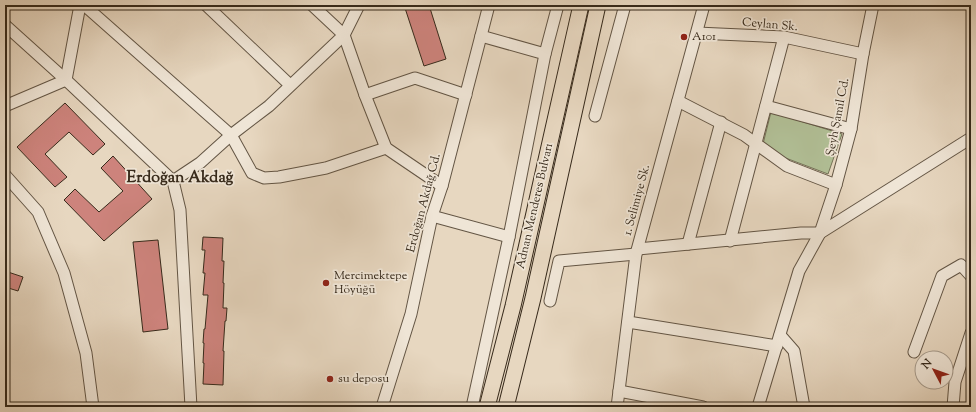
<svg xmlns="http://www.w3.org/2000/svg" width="976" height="412" viewBox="0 0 976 412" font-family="'Sorts Mill Goudy',serif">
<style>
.green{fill:#b1bf96;stroke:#747458}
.building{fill:#cd837c;stroke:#372a1b}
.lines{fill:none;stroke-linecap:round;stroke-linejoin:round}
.minor-casing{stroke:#635544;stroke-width:13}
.highway-casing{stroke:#372a1b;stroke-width:17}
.minor{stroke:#efe5d6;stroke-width:11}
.highway{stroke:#e7d7c0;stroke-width:15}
.poi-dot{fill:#8f2418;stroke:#efe5d6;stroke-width:1.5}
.labels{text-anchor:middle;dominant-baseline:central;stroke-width:3.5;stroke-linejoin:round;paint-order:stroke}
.street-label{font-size:12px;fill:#372a1b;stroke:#efe5d6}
.poi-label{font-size:12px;fill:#372a1b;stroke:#efe5d6;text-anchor:start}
.district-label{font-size:16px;font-weight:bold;fill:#372a1b;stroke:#efe5d6}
</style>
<rect width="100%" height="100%" fill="#e7d7c0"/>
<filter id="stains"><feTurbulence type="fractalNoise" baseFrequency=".005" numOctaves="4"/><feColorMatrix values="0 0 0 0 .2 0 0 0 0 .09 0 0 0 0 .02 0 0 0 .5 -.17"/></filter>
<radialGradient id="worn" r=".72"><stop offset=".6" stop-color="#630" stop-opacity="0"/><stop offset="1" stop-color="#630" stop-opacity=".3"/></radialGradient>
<!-- green -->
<path class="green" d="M771,112L842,134L828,174L783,157L763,144Z"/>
<!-- building -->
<g class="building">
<path d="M404,5H429L446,59L424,66Z"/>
<path d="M65,103L105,144L93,155L69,132L45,154L67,177L55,187L17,147Z"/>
<path d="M113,156L152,199L104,241L64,200L75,189L99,212L123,191L101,168Z"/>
<path d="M203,237L223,238L222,261H224L223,283H224L223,308H227L226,321H225L223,351H224L223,385L203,384L204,363H203L204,343H203L204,329H205L208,295H203L205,273H203L205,250H202Z"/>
<path d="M158,240L168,329L143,332L133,242Z"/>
<path d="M5,271L23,277L18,291L5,287Z"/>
</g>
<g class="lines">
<!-- minor casing -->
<g class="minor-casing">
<g id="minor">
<path d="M84,5L231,135L252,173L264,178L279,177L326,168L386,148"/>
<path d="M206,5L290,85"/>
<path d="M359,5L344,35L365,95L386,148L442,186"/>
<path d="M5,25L66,80L173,181L180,210L191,407"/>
<path d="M697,33L784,37L863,54"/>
<path d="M545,54L558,5"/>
<path d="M66,80L80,5"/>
<path d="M365,95L415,78L466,95"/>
<path d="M678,101L744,135L787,166L836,185"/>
<path d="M5,106L66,80"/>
<path d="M766,106L851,129"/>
<path d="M595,116L625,5"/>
<path d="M5,175L38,212L64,273L86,353L93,407"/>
<path d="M173,181L200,163L231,135L269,106L344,35L312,5"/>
<path d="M432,216L509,237"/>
<path d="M820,233L836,185L851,129L863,54L873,5"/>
<path d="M730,241L784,37"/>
<path d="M688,244L721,122"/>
<path d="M638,249L801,233H820"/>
<path d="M550,301L559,261L636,254"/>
<path d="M628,322L777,346"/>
<path d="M780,335L794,351L804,407"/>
<path d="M914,352L942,276L961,265L971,276"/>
<path d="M619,391L703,407"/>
<path d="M382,407L411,314L432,216L442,186L489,5"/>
<path d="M472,407L509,237L545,54L481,36"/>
<path d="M617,407L636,254L704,5"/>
<path d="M758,407L799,271L820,233L971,138"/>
<path d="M953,407L955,382L971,333"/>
</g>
</g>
<!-- highway casing -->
<g class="highway-casing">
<g id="highway">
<path d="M487,407L513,306L581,5"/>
<path d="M506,407L533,298L598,5"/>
</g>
</g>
<!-- minor -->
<use href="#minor" class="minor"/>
<!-- highway -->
<use href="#highway" class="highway"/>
</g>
<!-- markers -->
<g class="poi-dot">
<circle cx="684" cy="37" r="4"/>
<circle cx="326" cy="283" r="4"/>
<circle cx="330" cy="379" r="4"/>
</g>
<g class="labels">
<!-- street labels -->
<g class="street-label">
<text transform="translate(770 25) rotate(5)">Ceylan Sk.</text>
<text transform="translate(838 117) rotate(-79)">Şeyh Şamil Cd.</text>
<text transform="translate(637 200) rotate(-75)">1. Selimiye Sk.</text>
<text transform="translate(424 203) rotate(-75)">Erdoğan Akdağ Cd.</text>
<text transform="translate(535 206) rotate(-77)">Adnan Menderes Bulvarı</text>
</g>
<!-- poi labels -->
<g class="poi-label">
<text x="692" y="37">A101</text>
<text x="334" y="276">Mercimektepe<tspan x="334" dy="14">Höyüğü</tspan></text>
<text x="338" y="379">su deposu</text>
</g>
<!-- district labels -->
<g class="district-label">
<text x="180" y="178">Erdoğan Akdağ</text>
</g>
</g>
<!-- margin -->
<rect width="976" height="412" fill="none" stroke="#e7d7c0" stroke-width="20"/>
<rect x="6" y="6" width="964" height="400" fill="none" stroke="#372a1b" stroke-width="2"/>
<rect x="10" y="10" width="956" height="392" fill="none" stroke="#372a1b"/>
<!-- north arrow -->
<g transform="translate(934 370) rotate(311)"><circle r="19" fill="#efe5d6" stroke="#a59a8b"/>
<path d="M0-3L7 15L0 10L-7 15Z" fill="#8f2418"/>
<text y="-6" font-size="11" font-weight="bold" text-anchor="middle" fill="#372a1b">N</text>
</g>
<rect width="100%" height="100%" filter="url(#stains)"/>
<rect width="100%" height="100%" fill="url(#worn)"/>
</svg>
